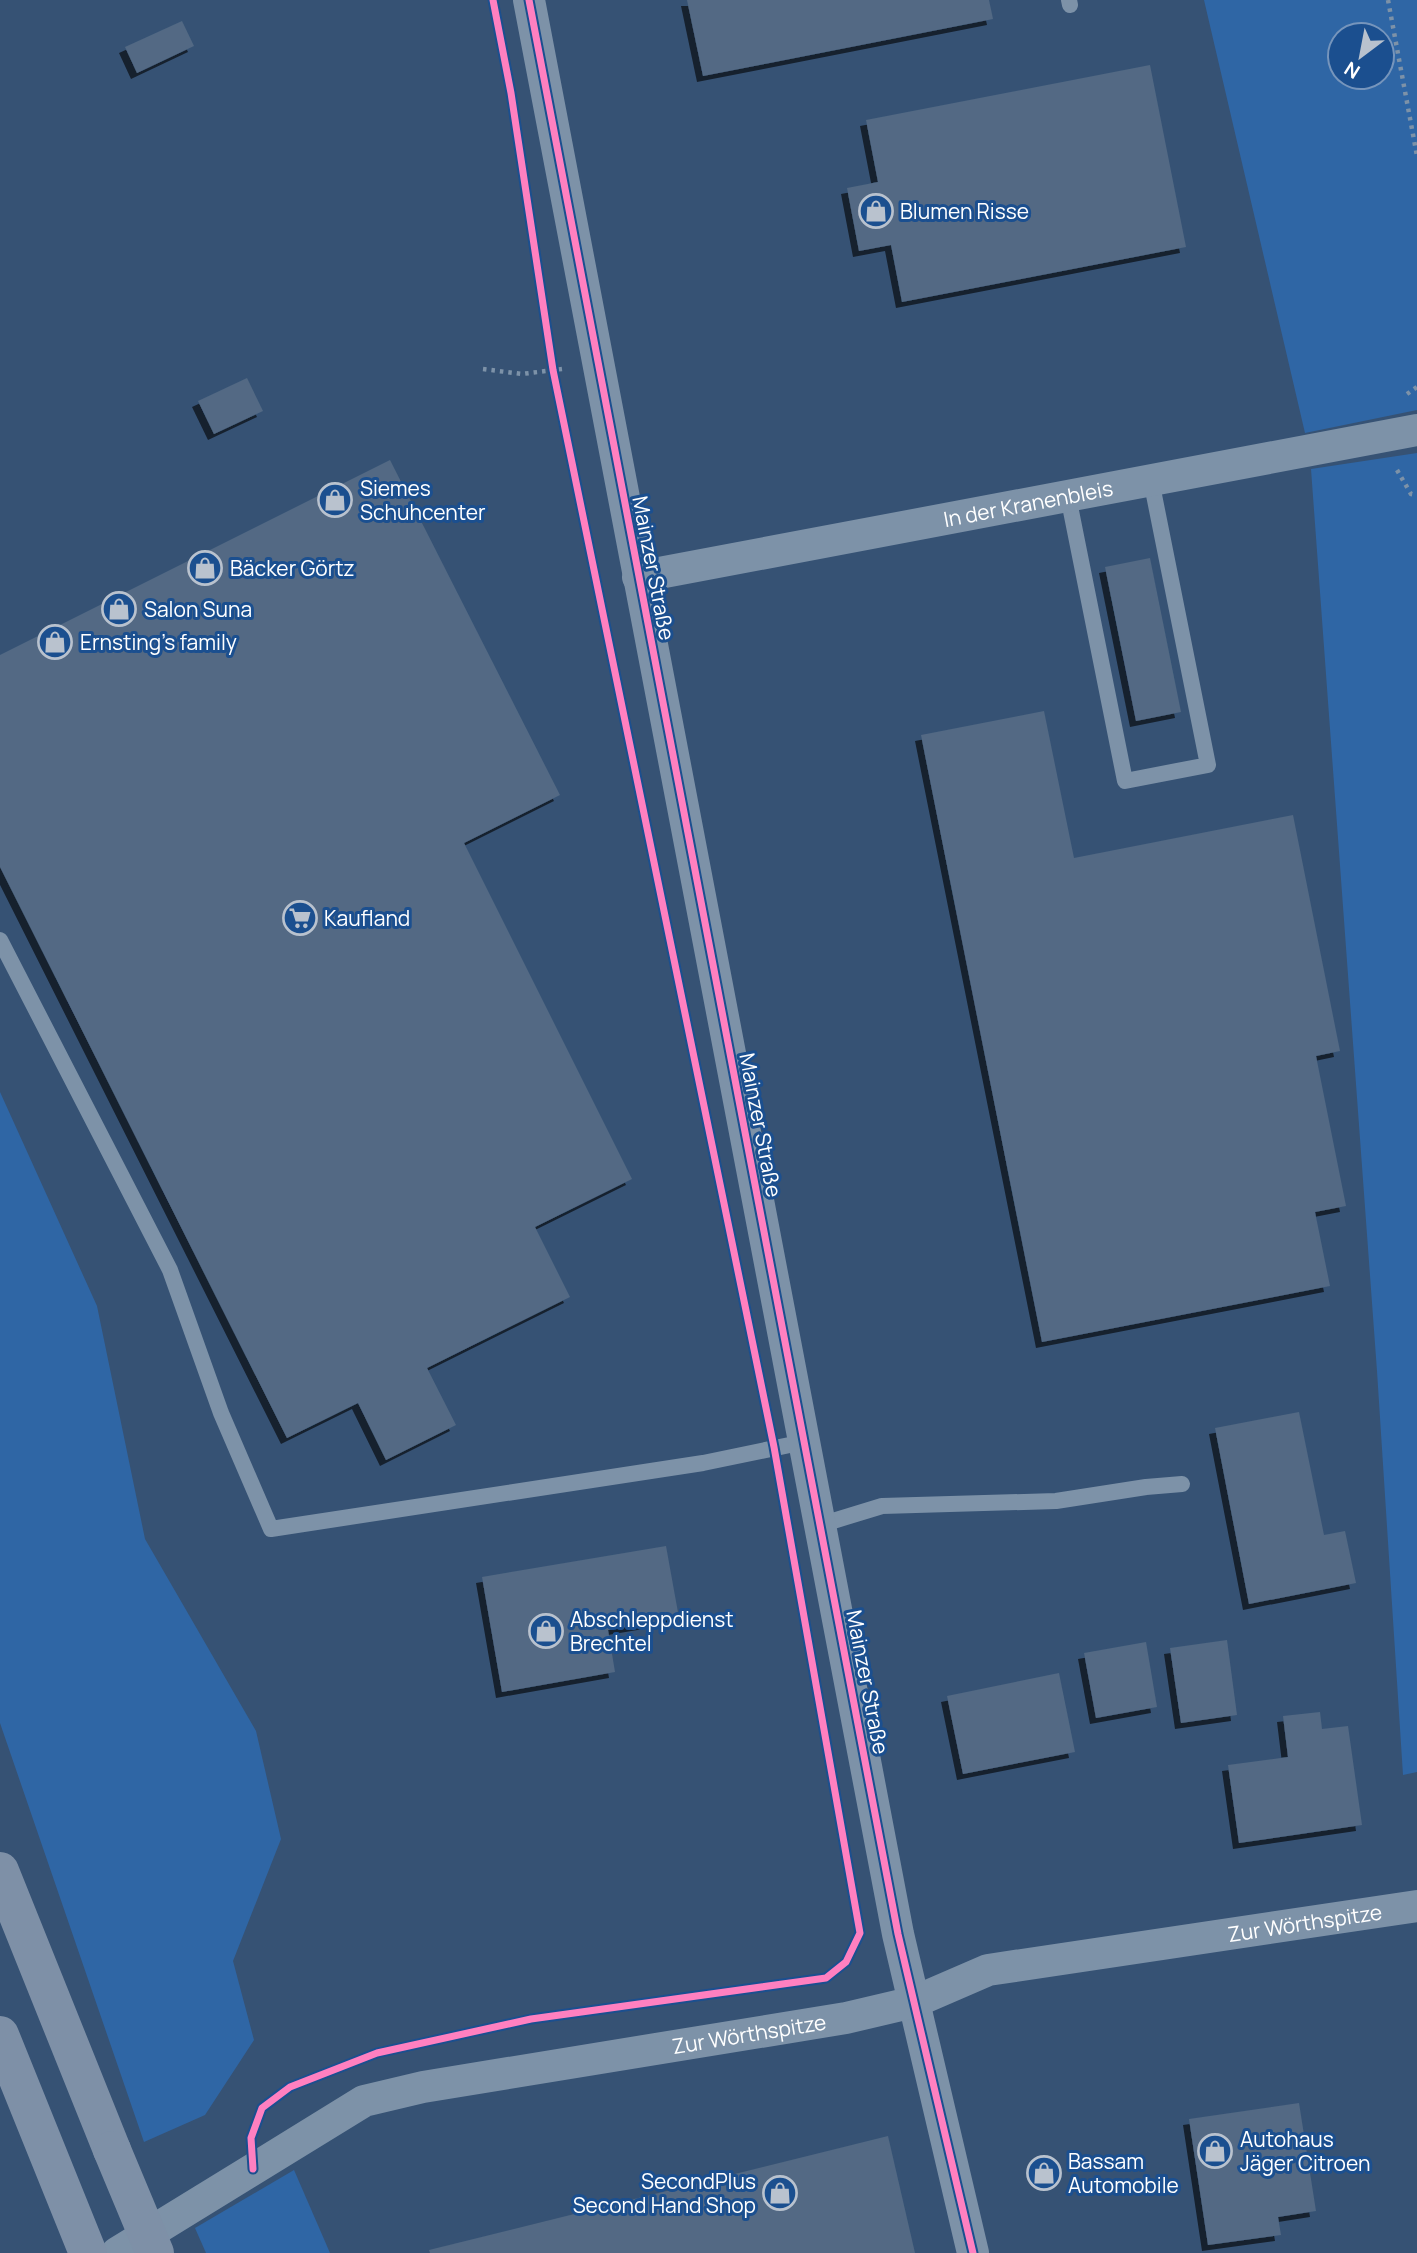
<svg xmlns="http://www.w3.org/2000/svg" width="1417" height="2253" viewBox="0 0 1417 2253" font-family="Manrope,sans-serif">
<style>
.green{fill:#2f66a5;fill-rule:evenodd}
.building{fill:#526984;filter:url(#shadow)}
.lines{fill:none;stroke-linecap:round;stroke-linejoin:round}
.path{stroke:#7d92a8;stroke-width:4.5;stroke-dasharray:3.5 5;stroke-linecap:butt}
.service{stroke:#7d92a8;stroke-width:16}
.minor{stroke:#7d92a8;stroke-width:32}
.trunk{stroke:#7e90a7;stroke-width:38}
.trunk-bridge{stroke:#7e90a7;stroke-width:38}
.cycleway-casing{stroke:#1b4f8f;stroke-width:11}
.cycleway{stroke:#ff80c0;stroke-width:7}
.labels{text-anchor:middle;dominant-baseline:central;stroke-width:6;stroke-linejoin:round;paint-order:stroke}
.poi-label{font-size:21px;fill:#fff;stroke:#1b4f8f;text-anchor:start}
.street-label{font-size:21px;fill:#fff;stroke:#1b4f8f}
</style>
<defs>
<filter id="shadow"><feDropShadow dx="-6" dy="6" stdDeviation="0" flood-color="#0009"/></filter>
</defs>
<rect width="100%" height="100%" fill="#365274"/>
<!-- green -->
<g class="green">
<path d="M1204,0H1417V410L1305,433ZM1340,35H1382V77H1340Z"/>
<path d="M1417,453V1772L1403,1775L1377,1371L1311,469Z"/>
<path d="M0,1092L97,1306L145,1539L256,1731L281,1839L233,1961L254,2040L205,2115L144,2142L0,1723Z"/>
<path d="M294,2170L330,2253H206L195,2228Z"/>
</g>
<!-- building -->
<g class="building">
<path d="M687,0H989L993,19L703,76Z"/>
<path d="M182,21L194,46L137,73L125,47Z"/>
<path d="M1150,65L1186,247L902,302L891,245L859,251L847,188L878,182L866,120Z"/>
<path d="M247,378L263,411L214,434L198,401Z"/>
<path d="M390,460L560,795L464,843L632,1179L535,1227L570,1297L427,1368L456,1425L386,1460L358,1403L287,1438L0,867V655Z"/>
<path d="M1150,558L1181,712L1136,721L1105,567Z"/>
<path d="M1044,711L1074,858L1293,815L1340,1051L1316,1056L1346,1206L1315,1212L1330,1286L1042,1342L921,735Z"/>
<path d="M1299,1412L1324,1535L1345,1531L1356,1583L1249,1604L1215,1428Z"/>
<path d="M666,1546L679,1618L608,1630L615,1672L502,1692L482,1577Z"/>
<path d="M1227,1640L1237,1715L1181,1723L1170,1648Z"/>
<path d="M1146,1642L1157,1707L1096,1718L1084,1653Z"/>
<path d="M1059,1673L1075,1752L963,1774L947,1696Z"/>
<path d="M1320,1712L1322,1729L1348,1726L1362,1825L1239,1843L1228,1765L1288,1757L1283,1716Z"/>
<path d="M1299,2103L1316,2211L1278,2217L1281,2235L1208,2245L1189,2119Z"/>
<path d="M888,2136L915,2253H430L429,2250Z"/>
</g>
<g class="lines">
<!-- path -->
<g class="path">
<path d="M1388,0L1417,156"/>
<path d="M483,369L522,374L562,369"/>
<path d="M1407,394L1417,387"/>
<path d="M1397,470L1411,494L1417,495"/>
</g>
<!-- service -->
<g class="service">
<path d="M1069,0L1070,5"/>
<path d="M1068,496L1125,781L1208,765L1151,480"/>
<path d="M0,940L170,1270L221,1413L271,1529L703,1463L804,1442"/>
<path d="M820,1525L882,1506L1056,1501L1146,1487L1182,1484"/>
</g>
<!-- minor -->
<g class="minor">
<path d="M529,0L898,1934L973,2253"/>
<path id="s1" d="M638,577L1417,430"/>
<path id="s2" d="M117,2253L364,2101L423,2087L846,2018L914,2002L988,1970L1417,1906"/>
</g>
<!-- trunk -->
<g class="trunk">
<path d="M0,1871L112,2150"/>
<path d="M0,2035L88,2253"/>
</g>
<!-- trunk-bridge -->
<path class="trunk-bridge" d="M112,2150L155,2253"/>
<!-- cycleway casing -->
<g class="cycleway-casing">
<g id="cycleway">
<path d="M529,0L898,1934L973,2253"/>
<path d="M253,2169L251,2138L262,2108L290,2087L377,2053L531,2019L826,1978L846,1962L860,1933L774,1447L553,370L511,93L493,0"/>
</g>
</g>
<!-- cycleway -->
<use href="#cycleway" class="cycleway"/>
</g>
<!-- icons -->
<defs>
<g id="shop-ring" transform="scale(1.75)"><circle r="9.5" fill="#1b4f8f" stroke="#b9c2ce" stroke-width="1.5"/><path d="M-5-2.5h2.3a2.7 3.5 0 0 1 5.4 0H5L5.5 6h-11ZM-1.5-2.5h3a1.5 2.3 0 0 0-3 0Z" fill="#b9c2ce"/></g>
<g id="supermarket-ring" transform="scale(1.75)"><circle r="9.5" fill="#1b4f8f" stroke="#b9c2ce" stroke-width="1.5"/><path d="M-6-5.5h2.5l.6 2H6L4.5 2H-2.5L-4.4-4H-6ZM-1.5 3.2a1.3 1.3 0 1 0 .1 0ZM3 3.2a1.3 1.3 0 1 0 .1 0Z" fill="#b9c2ce"/></g>
</defs>
<g fill-rule="evenodd">
<use href="#shop-ring" x="876" y="211"/>
<use href="#shop-ring" x="335" y="500"/>
<use href="#shop-ring" x="205" y="568"/>
<use href="#shop-ring" x="119" y="609"/>
<use href="#shop-ring" x="55" y="642"/>
<use href="#supermarket-ring" x="300" y="918"/>
<use href="#shop-ring" x="546" y="1631"/>
<use href="#shop-ring" x="1215" y="2151"/>
<use href="#shop-ring" x="1044" y="2173"/>
<use href="#shop-ring" x="780" y="2193"/>
</g>
<g class="labels">
<!-- poi labels -->
<g class="poi-label">
<text x="900" y="211">Blumen Risse</text>
<text x="360" y="488">Siemes<tspan x="360" dy="24">Schuhcenter</tspan></text>
<text x="230" y="568">Bäcker Görtz</text>
<text x="144" y="609">Salon Suna</text>
<text x="80" y="642">Ernsting's family</text>
<text x="324" y="918">Kaufland</text>
<text x="570" y="1619">Abschleppdienst<tspan x="570" dy="24">Brechtel</tspan></text>
<text x="1240" y="2139">Autohaus<tspan x="1240" dy="24">Jäger Citroen</tspan></text>
<text x="1068" y="2161">Bassam<tspan x="1068" dy="24">Automobile</tspan></text>
<text x="756" y="2181" text-anchor="end">SecondPlus<tspan x="756" dy="24">Second Hand Shop</tspan></text>
</g>
<!-- street labels -->
<g class="street-label">
<text stroke="none"><textPath href="#s1" startOffset="397">In der Kranenbleis</textPath></text>
<text transform="translate(654 568) rotate(79)">Mainzer Straße</text>
<text transform="translate(761 1125) rotate(79)">Mainzer Straße</text>
<text transform="translate(868 1682) rotate(79)">Mainzer Straße</text>
<text stroke="none"><textPath href="#s2" startOffset="1250">Zur Wörthspitze</textPath></text>
<text stroke="none"><textPath href="#s2" startOffset="681">Zur Wörthspitze</textPath></text>
</g>
</g>
<!-- north arrow -->
<g transform="translate(1361 56) rotate(212)"><circle r="33" fill="#1b4f8f" stroke="#7695bc" stroke-width="2"/>
<path d="M0-5L12 26L0 18L-12 26Z" fill="#b9c2ce"/>
<text y="-10" font-size="19" font-weight="bold" text-anchor="middle" fill="#ffffff">N</text>
</g>
</svg>
